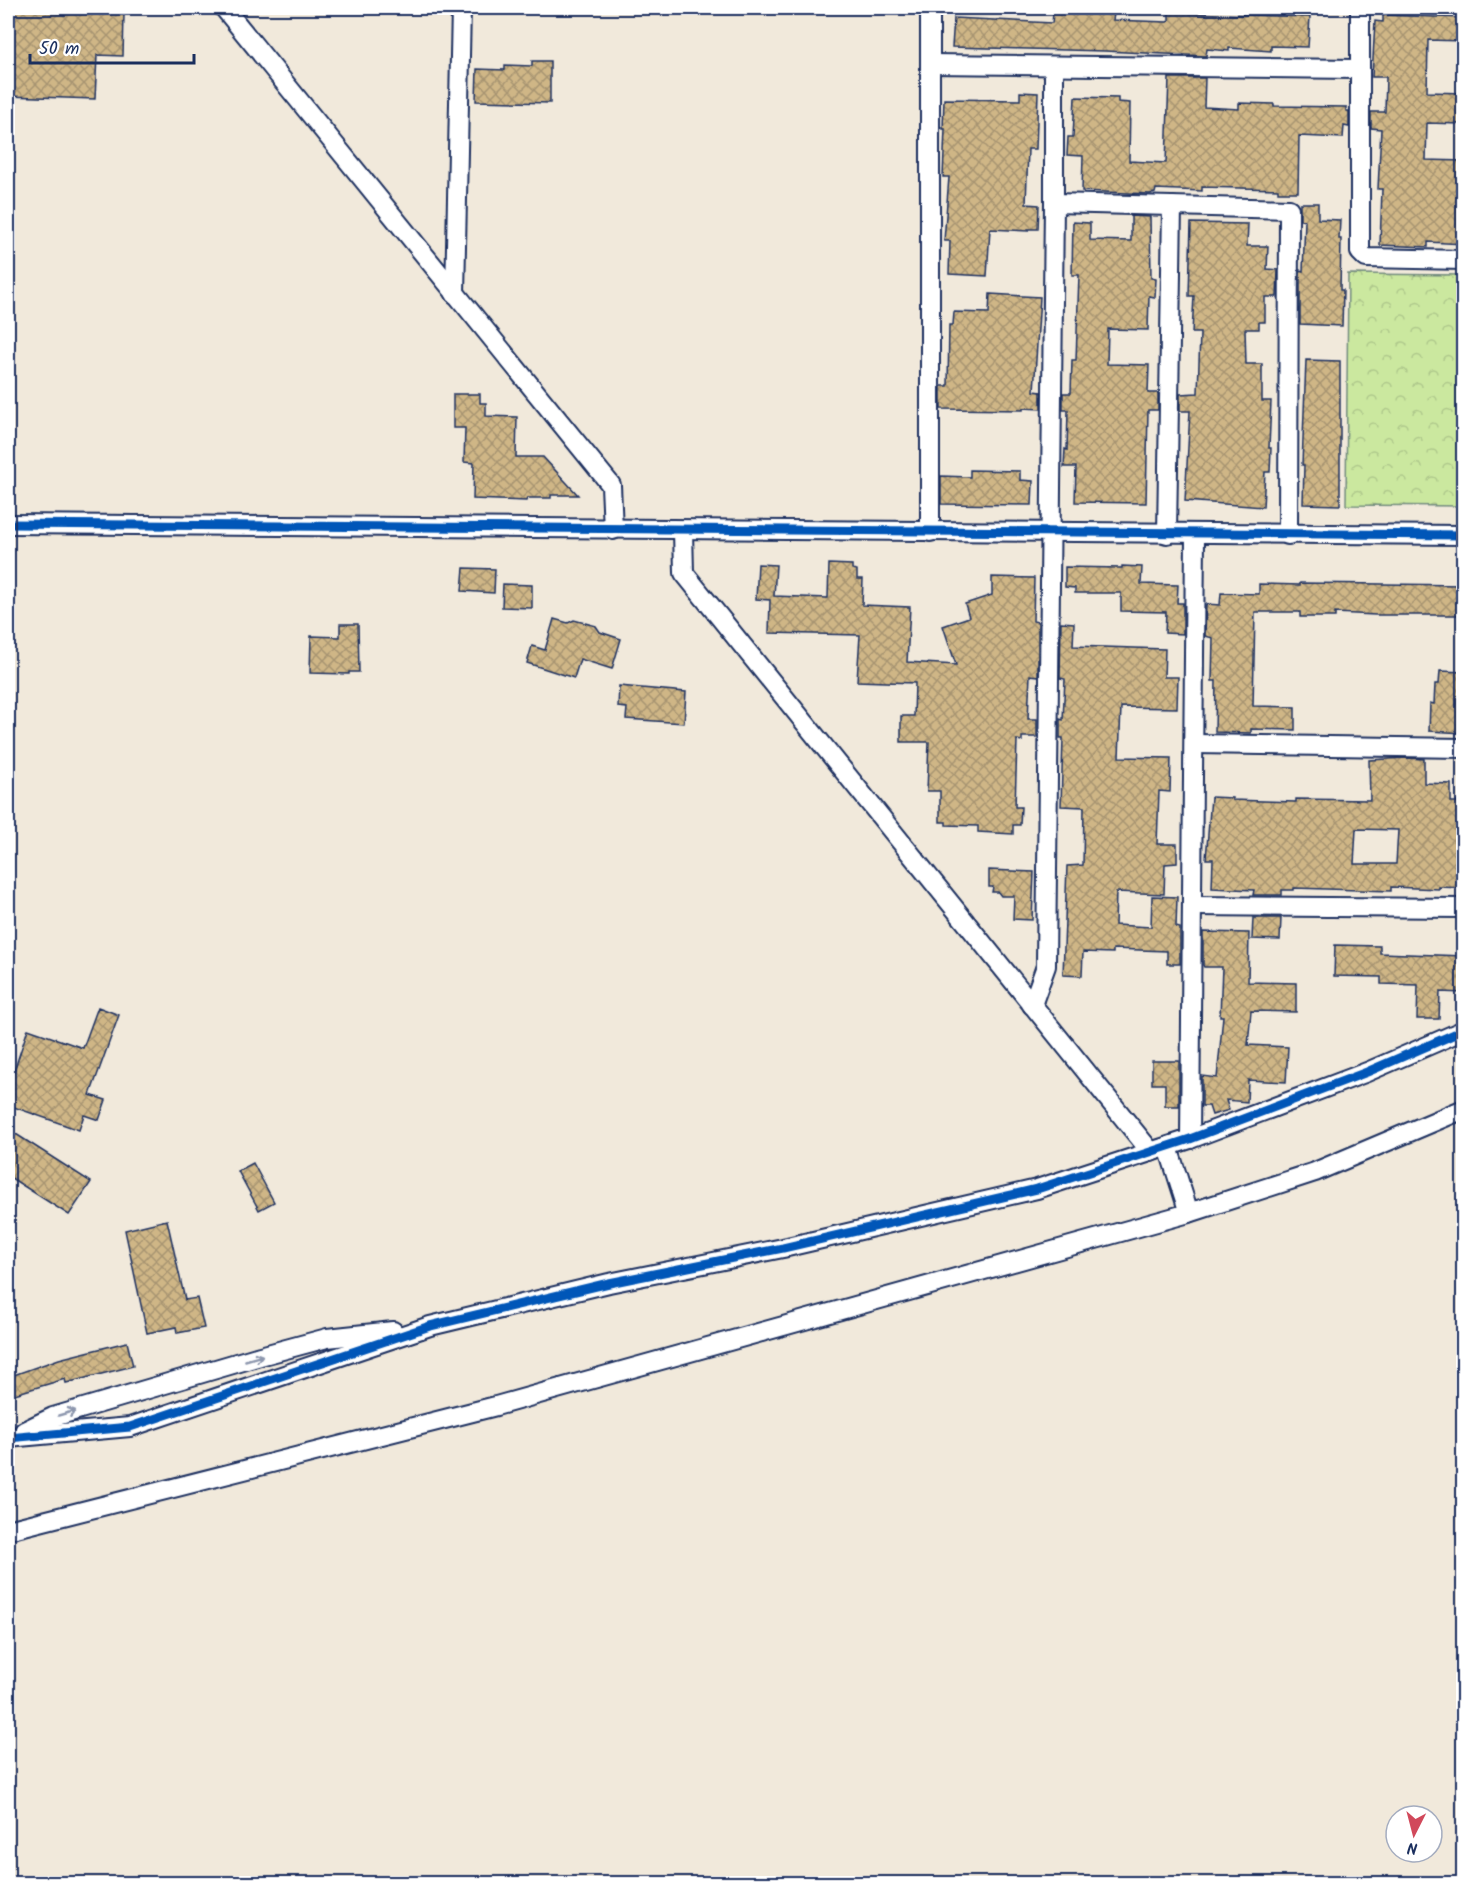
<svg xmlns="http://www.w3.org/2000/svg" width="1471" height="1891" viewBox="0 0 1471 1891" font-family="Kalam,sans-serif">
<style>
.park{fill:url(#park-crowns);stroke:#738c7e;stroke-width:1.5}
.building{fill:url(#building-cross-hatch);stroke:#1b2f5e;stroke-width:1.5;fill-rule:evenodd}
.lines{fill:none;stroke-linecap:round;stroke-linejoin:round}
.minor-casing{stroke:#1b2f5e;stroke-width:22}
.minor{stroke:#fff;stroke-width:18}
.cycleway-casing{stroke:#fff;stroke-width:13}
.cycleway{stroke:#0057b8;stroke-width:9}
.oneway{stroke:#8d97ae}
</style>
<defs>
<pattern id="park-crowns" width="20" height="18" patternUnits="userSpaceOnUse" patternTransform="scale(1.5)"><rect width="20" height="18" fill="#cbe89f"/><path d="M2 6a3 3 0 1 1 6 0M12 15a3 3 0 1 1 6 0" fill="none" stroke="#aec78b"/></pattern>
<pattern id="building-cross-hatch" width="8" height="8" patternUnits="userSpaceOnUse" patternTransform="scale(1.5)"><rect width="8" height="8" fill="#cfb686"/><path d="M0 0l8 8M0 8l8-8" fill="none" stroke="#a79471"/></pattern>
</defs>
<rect width="100%" height="100%" fill="#f1e9db"/>
<filter id="ink" filterUnits="userSpaceOnUse"><feTurbulence type="fractalNoise" baseFrequency=".0167" numOctaves="2"/><feDisplacementMap in="SourceGraphic" scale="12" xChannelSelector="R" yChannelSelector="G"/><feConvolveMatrix kernelMatrix="1 2 1 2 8 2 1 2 1" color-interpolation-filters="sRGB"/></filter>
<g filter="url(#ink)">
<!-- park -->
<path class="park" d="M1348,274L1463,275V506L1346,505Z"/>
<!-- building -->
<g class="building">
<path d="M50,8H63L66,12L124,14L123,56L97,55L95,99L8,96V10L46,11Z"/>
<path d="M1169,8H1190V13L1310,17L1308,47L1271,46V51L1229,48V51L1207,49L1206,56L1105,51L952,47L954,18L1052,23L1053,14H1114L1113,20L1167,22L1169,21Z"/>
<path d="M1383,15L1464,18V41L1428,40L1427,92L1464,93V121H1461V124L1427,123L1426,160L1464,161V244L1428,242V247L1380,245L1382,189H1378L1381,129L1371,128V112H1385L1386,77H1372L1375,21L1383,22Z"/>
<path d="M532,61H550V103L476,101L477,69L505,70V65L532,66Z"/>
<path d="M1169,78H1205L1204,107L1239,109V103L1274,104V106L1346,107V111H1349V127L1344,126L1343,138L1299,136L1298,192H1278V189L1202,187V191L1156,189L1155,193L1150,194L1082,191L1083,156L1067,155L1068,137H1073L1075,97L1118,98V102L1130,103L1129,161L1166,163Z"/>
<path d="M1020,92L1038,93L1036,149H1028L1026,204L1039,205L1038,229H1028V231L990,229L987,276L949,274L950,241H944L949,177H943L945,129H943L944,99L1020,100Z"/>
<path d="M1300,203H1318V219L1340,220L1339,239H1341L1340,290H1343L1342,326L1300,324V270L1303,271L1305,221L1300,220Z"/>
<path d="M1131,216L1150,217L1151,278L1156,279L1155,297L1149,296L1148,330L1108,329L1107,364L1149,365L1148,393H1158V410H1148L1146,503L1075,502L1076,467H1064L1065,449L1067,450L1068,410H1063V393H1071L1072,360H1076L1079,275H1072L1073,222L1090,223V240L1131,241Z"/>
<path d="M1191,223L1248,224L1247,246H1268L1267,269L1278,270L1277,297H1265V322H1259V329H1245L1246,364H1262V401H1271L1269,448H1271L1270,472H1265L1263,507L1185,501L1190,411H1180V394L1198,393L1200,333H1192L1194,296H1189Z"/>
<path d="M990,294L1040,297L1034,391L1041,392V409L1023,408V410L941,409V386H948L949,325H953L954,312L989,313Z"/>
<path d="M1306,360L1340,361V505L1303,504L1304,465H1302Z"/>
<path d="M453,394H480V403H486V416L517,417L516,457H543L578,495H551V498H527L526,501L473,499L474,463L464,462L465,428H453Z"/>
<path d="M970,470L1020,471V480L1033,481L1032,505L941,504V476L970,477Z"/>
<path d="M758,564L776,565L774,596L828,598L829,564L852,565V569L857,570V579H863L862,605L910,607L907,662L956,665L943,626L969,617L965,604L992,595V577L1034,578L1033,621L1038,622V676L1030,675L1028,719H1037V737H1022V741L1017,740L1015,807H1021L1020,825H1013V834L978,832V826L946,825V822H940V791H927L929,742H901V716H914L915,683L857,681L860,635L769,633L770,600L756,599Z"/>
<path d="M1122,566L1142,567L1141,584L1178,585L1177,603H1183V634L1165,633L1166,612L1121,611V593H1075V588L1065,587V567L1122,568Z"/>
<path d="M464,568L495,569L494,593L462,591Z"/>
<path d="M1300,583L1464,585V615H1376L1335,613V617H1300V612H1255L1253,706L1295,707V730L1251,729V733L1215,732L1216,681H1212L1213,638L1205,636L1206,604L1220,605L1221,593L1259,594V584L1300,585Z"/>
<path d="M503,584L532,585V608L502,607Z"/>
<path d="M554,619L568,623L574,620L596,626L600,632L621,639L612,669L580,659L574,678L527,663L532,646L545,650Z"/>
<path d="M1061,622L1074,623L1073,646L1165,649L1164,677H1178L1177,708L1121,707L1119,757L1171,758L1170,792L1159,791L1157,844H1177V863L1165,864L1164,894L1116,892L1115,925L1151,927L1152,896L1177,897L1176,927L1180,928V964H1167V951L1113,949V953L1083,952L1082,976L1063,975L1067,866L1083,865L1084,807L1061,806L1063,738H1060V719L1063,720L1065,679L1060,678Z"/>
<path d="M340,624H358L359,672H349V674L310,673L311,636L340,637Z"/>
<path d="M1440,671L1464,672V733L1429,731L1430,703L1434,704L1435,684H1439Z"/>
<path d="M619,686L686,692L684,723L626,719L627,708L618,707Z"/>
<path d="M1406,758L1424,759V783L1451,784V802H1464V888L1439,887V889L1391,887V891L1294,888V890H1282V895H1253L1254,890L1212,888L1213,859H1206L1211,797L1232,798V800L1296,802V799L1370,800L1369,760ZM1356,829L1398,830L1396,864H1354Z"/>
<path d="M989,870L1034,872L1032,920L1013,919L1014,896H1001L998,892H992L993,887H989Z"/>
<path d="M1253,918H1281L1280,940L1252,939Z"/>
<path d="M1203,932L1249,933L1248,982L1296,983V1012L1251,1011L1248,1045L1288,1047L1286,1082L1248,1080L1247,1102L1226,1100L1229,1110L1212,1115L1209,1106H1202V1076L1217,1078L1223,1016H1220L1222,967H1204L1203,965Z"/>
<path d="M1335,945L1380,946V953L1464,956V993L1440,992L1439,1019H1417L1418,985L1381,984V977L1334,976Z"/>
<path d="M98,1007L119,1015L90,1095L106,1100L99,1120L84,1115L79,1130L8,1105V1075L12,1077L28,1029L83,1048Z"/>
<path d="M1152,1061H1179V1106H1165V1084H1152Z"/>
<path d="M8,1129L91,1182L69,1215L8,1176Z"/>
<path d="M253,1163L274,1202L259,1210L238,1171Z"/>
<path d="M167,1220L185,1300L197,1298L204,1328L177,1333L176,1327L147,1333L125,1230Z"/>
<path d="M127,1342L133,1366L66,1383L65,1379L8,1396V1377L59,1359Z"/>
</g>
<g class="lines">
<!-- minor casing -->
<g class="minor-casing">
<g id="minor">
<path d="M224,8L611,485L613,530"/>
<path d="M930,8V532"/>
<path d="M1360,8V252L1366,258L1464,260"/>
<path d="M930,64L1359,69"/>
<path d="M1054,203L1289,209L1288,535"/>
<path d="M455,294L461,8"/>
<path d="M8,524L1464,535"/>
<path d="M683,530L684,573L1151,1152"/>
<path d="M1167,534L1172,206"/>
<path d="M1194,744L1464,748"/>
<path d="M1193,906L1464,908"/>
<path d="M1032,1005L1046,966L1054,203V66"/>
<path d="M1190,1139L1195,535"/>
<path d="M1168,1147L1189,1213"/>
<path d="M24,1431L53,1417L260,1356L327,1338L393,1331"/>
<path d="M8,1438L130,1427L430,1326L609,1283L783,1248L1037,1189L1190,1139L1367,1072L1464,1030"/>
<path d="M8,1530L496,1406L1189,1213L1315,1172L1464,1109"/>
</g>
</g>
<!-- minor -->
<use href="#minor" class="minor"/>
<!-- cycleway casing -->
<g class="cycleway-casing">
<g id="cycleway">
<path d="M8,524L1464,535"/>
<path d="M8,1438L130,1427L430,1326L609,1283L783,1248L1037,1189L1190,1139L1367,1072L1464,1030"/>
</g>
</g>
<!-- cycleway -->
<use href="#cycleway" class="cycleway"/>
</g>
<!-- one-way arrows -->
<defs><path id="oneway-shaft" d="M-6 0H5M1.5-3L5.5 0L1.5 3" fill="none" stroke-width="1.6" stroke-linecap="round" stroke-linejoin="round" transform="scale(1.5)"/></defs>
<g class="oneway">
<use href="#oneway-shaft" transform="translate(254 1358) rotate(-16)"/>
<use href="#oneway-shaft" transform="translate(67 1413) rotate(-16)"/>
</g>
</g>
<!-- margin -->
<rect width="1471" height="1891" fill="none" stroke="#fff" stroke-width="30"/>
<rect x="15" y="15" width="1441" height="1861" fill="none" stroke="#1b2f5e" stroke-width="2" filter="url(#ink)"/>
<!-- north arrow -->
<g transform="translate(1414 1834) rotate(186)"><circle r="28" fill="#ffffff" stroke="#a4acbf" stroke-width="1.5"/>
<path d="M0-4.5L10 22L0 15L-10 22Z" fill="#d1495b"/>
<text y="-9" font-size="16" font-weight="bold" text-anchor="middle" fill="#1b2f5e">N</text>
</g>
<!-- scale -->
<path d="M30 54v9h164v-9" fill="none" stroke="#1b2f5e" stroke-width="3"/>
<text x="39" y="54" font-size="18" fill="#1b2f5e" stroke="#ffffff" stroke-width="4.5" paint-order="stroke">50 m</text>
</svg>
